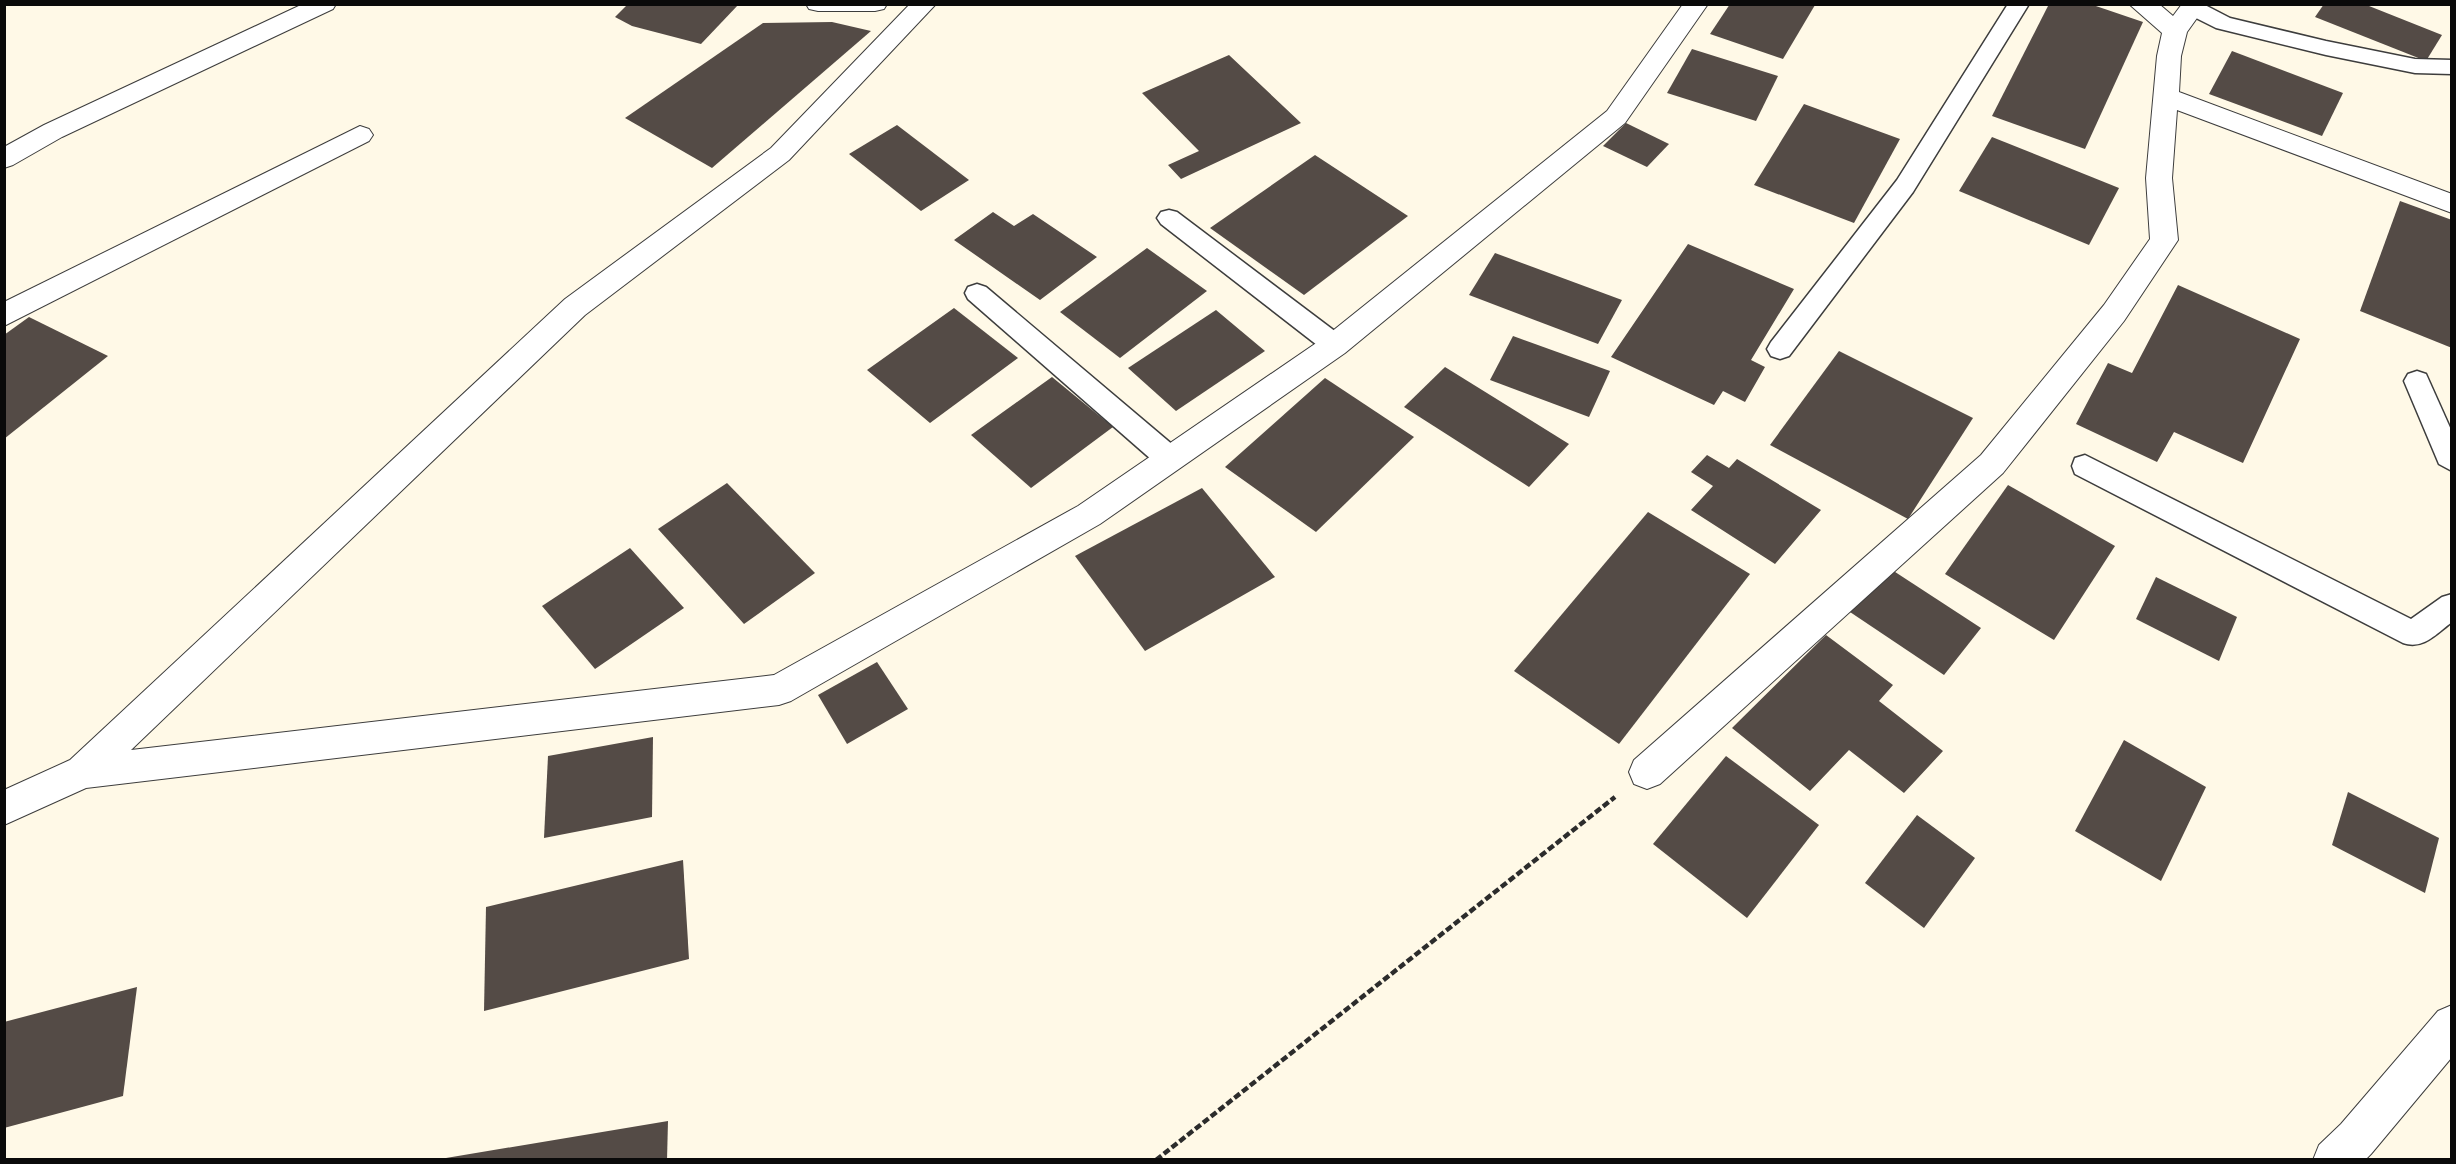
<svg xmlns="http://www.w3.org/2000/svg" width="2456" height="1164" viewBox="0 0 2456 1164" font-family="Bitter,serif">
<style>
.building{fill:#544b46}
.lines{fill:none;stroke-linecap:round;stroke-linejoin:round}
.service-casing{stroke:#3d3d3d;stroke-width:3}
.minor-casing{stroke:#3d3d3d;stroke-width:2}
.path{stroke:#2c2c2c;stroke-width:4.5;stroke-dasharray:7 3;stroke-linecap:butt}
.service{fill:#fff;fill-rule:evenodd}
.minor{fill:#fff;fill-rule:evenodd}
</style>
<rect width="100%" height="100%" fill="#fff9e7"/>
<!-- building -->
<g class="building">
<path d="M628,4H739L701,44L632,26L615,17Z"/>
<path d="M1730,4H1812L1815,5L1783,59L1710,34Z"/>
<path d="M2049,4H2090L2143,22L2085,149L1992,116Z"/>
<path d="M2324,4H2364L2442,35L2426,61L2315,17Z"/>
<path d="M832,22L871,31L712,168L625,118L763,23Z"/>
<path d="M1692,49L1778,76L1756,121L1667,93Z"/>
<path d="M2232,51L2343,93L2322,136L2209,94Z"/>
<path d="M1229,55L1301,123L1181,179L1168,165L1199,151L1142,93Z"/>
<path d="M1804,104L1900,139L1854,223L1754,185Z"/>
<path d="M1626,123L1669,144L1647,167L1603,146Z"/>
<path d="M897,125L969,180L921,211L849,154Z"/>
<path d="M1992,137L2119,188L2089,245L1959,191Z"/>
<path d="M1315,155L1408,216L1304,295L1210,228Z"/>
<path d="M2400,201L2452,220V348L2360,311Z"/>
<path d="M993,212L1014,226L1033,214L1097,257L1040,300L954,240Z"/>
<path d="M1688,244L1794,289L1751,360L1765,367L1745,402L1723,391L1714,405L1611,357Z"/>
<path d="M1147,248L1207,291L1120,358L1060,312Z"/>
<path d="M1495,253L1622,300L1598,344L1469,295Z"/>
<path d="M2178,285L2300,339L2243,463L2174,432L2157,462L2076,424L2108,363L2132,373Z"/>
<path d="M954,308L1018,358L930,423L867,370Z"/>
<path d="M1216,310L1265,351L1176,411L1128,368Z"/>
<path d="M29,317L108,356L4,439V335Z"/>
<path d="M1513,336L1610,371L1589,417L1490,380Z"/>
<path d="M1839,351L1973,418L1908,519L1770,445Z"/>
<path d="M1445,367L1569,444L1529,487L1404,407Z"/>
<path d="M1052,377L1113,427L1031,488L971,435Z"/>
<path d="M1325,378L1414,437L1316,532L1225,467Z"/>
<path d="M1707,455L1729,468L1737,459L1821,510L1775,564L1691,510L1713,486L1691,472Z"/>
<path d="M727,483L815,573L744,624L658,529Z"/>
<path d="M2008,485L2115,546L2054,640L1945,574Z"/>
<path d="M1202,488L1275,577L1145,651L1075,556Z"/>
<path d="M1648,512L1750,574L1619,744L1514,671Z"/>
<path d="M630,548L684,608L595,669L542,606Z"/>
<path d="M1889,568L1981,628L1944,675L1850,612Z"/>
<path d="M2156,577L2237,617L2219,661L2136,619Z"/>
<path d="M1826,635L1893,685L1879,701L1943,751L1904,793L1849,750L1810,791L1732,728Z"/>
<path d="M877,662L908,709L847,744L818,695Z"/>
<path d="M653,737L652,817L544,838L548,756Z"/>
<path d="M2124,740L2206,787L2161,881L2075,831Z"/>
<path d="M1726,756L1819,825L1747,918L1653,844Z"/>
<path d="M2348,792L2439,838L2425,893L2332,845Z"/>
<path d="M1917,815L1975,858L1924,928L1865,883Z"/>
<path d="M683,860L689,959L484,1011L486,907Z"/>
<path d="M137,987L123,1096L4,1128V1022Z"/>
<path d="M668,1121L667,1160H446V1158Z"/>
</g>
<g class="lines">
<!-- service casing -->
<g class="service-casing">
<g id="service">
<path d="M2008,4H2029L1913,192L1789,356L1780,359L1771,356L1767,349L1771,342L1897,180Z"/>
<path d="M2185,4H2203L2230,18L2326,41L2415,59L2452,60V74L2415,73L2326,55L2216,28L2186,13L2183,8Z"/>
<path d="M1169,210L1177,212L1344,338L1348,345L1344,352L1335,355L1326,352L1161,224L1157,218L1161,212Z"/>
<path d="M977,284L986,287L1180,451L1183,459L1180,467L1170,470L1160,467L968,299L965,293L968,287Z"/>
<path d="M2417,371L2426,374L2452,432V471L2439,464L2404,381L2408,374Z"/>
<path d="M2085,455L2411,619L2442,597L2452,594V622C2436,634 2423,650 2403,643L2075,474L2072,466L2075,458Z"/>
</g>
</g>
<!-- minor casing -->
<g class="minor-casing">
<g id="minor">
<path d="M303,4H336L333,9L62,137L13,165L4,168V147L44,125Z"/>
<path d="M806,4H887L884,9L875,11H818L809,9Z"/>
<path d="M910,4H936L789,160L585,315L131,750L774,675L1078,506L1325,337L1607,111L1683,4H1708L1625,123L1345,353L1100,524L791,701L779,705L86,788L4,825V790L70,760L565,299L771,148Z"/>
<path d="M2129,4H2159L2173,16L2182,4H2207L2187,32L2181,56L2179,92L2452,194V213L2177,110L2172,178L2178,240L2124,321L2003,473L1660,784L1647,789L1634,784L1629,772L1634,760L1981,455L2104,305L2150,239L2146,178L2157,56L2162,33Z"/>
<path d="M360,126L369,129L373,135L369,141L4,326V302Z"/>
<path d="M2452,1005V1057L2371,1154L2365,1160H2313L2319,1145L2341,1124L2438,1011Z"/>
</g>
</g>
<!-- path -->
<path class="path" d="M1156,1160L1615,797"/>
<!-- service -->
<use href="#service" class="service"/>
<!-- minor -->
<use href="#minor" class="minor"/>
</g>
<!-- border -->
<rect width="2456" height="1164" fill="none" stroke="#0a0a0a" stroke-width="12"/>
</svg>
